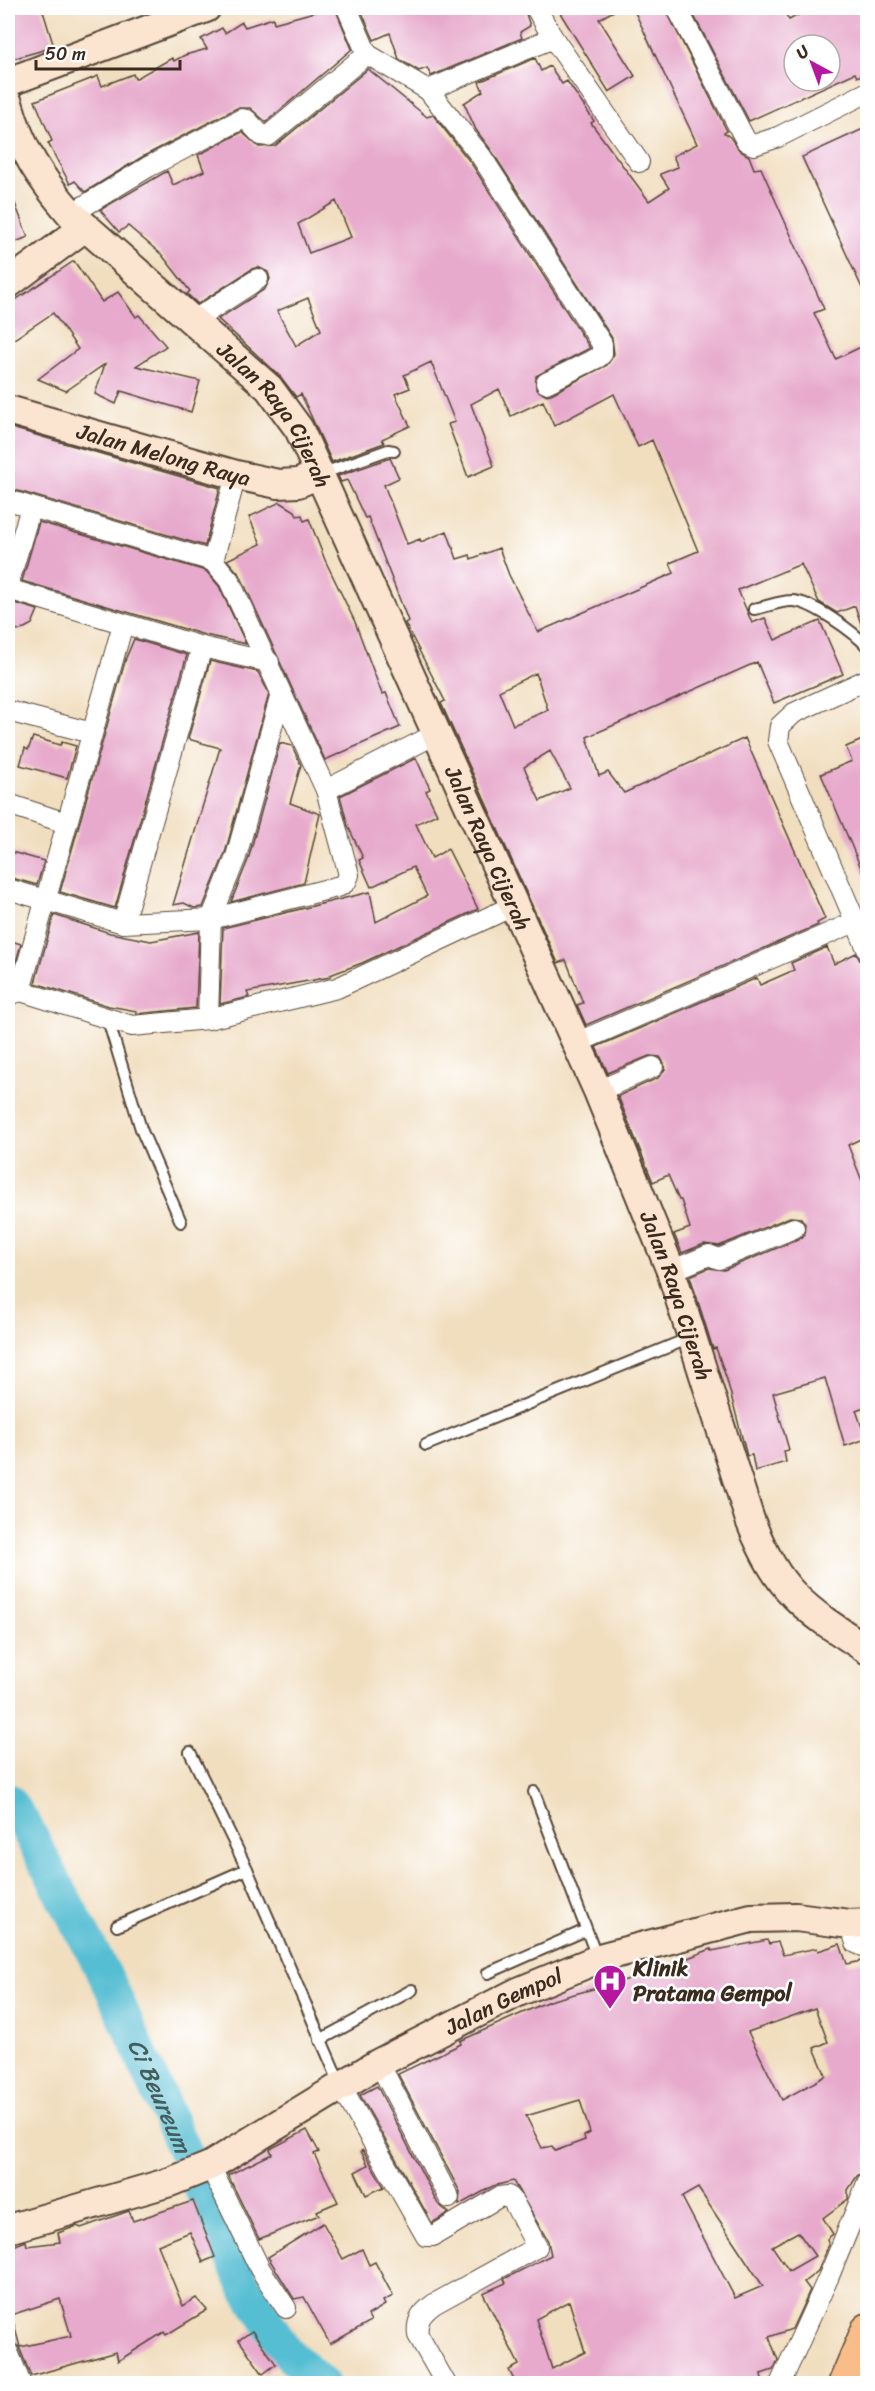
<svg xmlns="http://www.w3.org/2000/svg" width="875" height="2391" viewBox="0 0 875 2391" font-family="Sriracha,sans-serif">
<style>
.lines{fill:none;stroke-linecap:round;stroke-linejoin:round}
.river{stroke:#56bed3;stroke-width:34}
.building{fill:#e7aacc;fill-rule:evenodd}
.lane-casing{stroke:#564536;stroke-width:14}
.street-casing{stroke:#564536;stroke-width:22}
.secondary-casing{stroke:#564536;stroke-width:32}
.highway-casing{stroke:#564536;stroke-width:36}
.lane{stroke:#fff;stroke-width:10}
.street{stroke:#fff;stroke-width:20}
.secondary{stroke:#fce5d0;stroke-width:28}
.highway{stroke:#f8bd89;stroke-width:33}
.labels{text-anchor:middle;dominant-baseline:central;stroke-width:5;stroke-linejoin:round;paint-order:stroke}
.street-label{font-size:22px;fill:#3b2a1e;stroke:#fff}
.poi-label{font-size:22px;font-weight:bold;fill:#3b2a1e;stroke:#fff;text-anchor:start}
.water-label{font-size:24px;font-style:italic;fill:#445e5d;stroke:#fff}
</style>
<rect width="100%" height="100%" fill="#fff"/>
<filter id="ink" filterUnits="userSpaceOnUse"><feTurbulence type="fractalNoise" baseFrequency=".0167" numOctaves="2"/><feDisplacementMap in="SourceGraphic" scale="12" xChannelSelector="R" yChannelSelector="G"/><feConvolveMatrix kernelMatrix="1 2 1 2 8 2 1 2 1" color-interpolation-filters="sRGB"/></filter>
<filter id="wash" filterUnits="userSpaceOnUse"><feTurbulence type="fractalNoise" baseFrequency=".008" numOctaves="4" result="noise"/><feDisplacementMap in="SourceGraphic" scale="24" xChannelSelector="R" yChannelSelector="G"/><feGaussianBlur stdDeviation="1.35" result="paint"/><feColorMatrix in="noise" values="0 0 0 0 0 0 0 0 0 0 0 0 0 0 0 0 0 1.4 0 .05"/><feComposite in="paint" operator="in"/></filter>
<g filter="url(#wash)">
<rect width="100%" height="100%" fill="#f1debf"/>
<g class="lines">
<!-- river -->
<path class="river" id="s1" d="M8,1800L25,1825L110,1985L243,2283L286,2351L322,2384"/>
</g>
<g id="blocks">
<!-- building -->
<g class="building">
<path d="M8,8H42L54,47L12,59L8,44Z"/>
<path d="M329,8H335L352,49L266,122L250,108H237L142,157L85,192L75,181L70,184L48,143L52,141L35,101L98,76L102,86L133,74L135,79L172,58L174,61L185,55L207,49L201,39L222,28L225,33L242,22L245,27L273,18L274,23Z"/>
<path d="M360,8H444L445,12L459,8H524L530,26L520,32L522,38L431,76L427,68L419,71L399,59L390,33L374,40Z"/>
<path d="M557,8H619L599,19L635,76L609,92Z"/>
<path d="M633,8H665L727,131L724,133L730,137L740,151L749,156L754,169L761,168L824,309L814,313L836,359L867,344V633H864L855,606L837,613L819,602L801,564L738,590L752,623L765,618L775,640L820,621L843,674L774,703L757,662L587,737L599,776L608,772L624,793L745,738L825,919L817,923L818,925L586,1025L577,1005L583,1003L566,960L558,963L441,703L445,701L405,623L408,621L368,517L365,518L347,480L341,482L338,476L390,458L399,478L384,485L407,544L420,539L421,542L447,531L457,559L470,555L471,559L499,548L509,575L538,632L674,573L670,563L698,551L652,440L638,447L614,394L554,426L543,401L511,416L499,389L471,404L494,466L468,477L448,424L455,422L431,362L404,375L410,388L395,394L410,426L382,439L384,443L332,462L301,394L296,397L280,376L218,319L265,289L270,279L268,272L258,267L252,269L198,304L187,294L190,291L162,255L128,226L119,232L100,210L167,171L173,185L204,171L198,155L242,132L259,147L275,146L368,69L427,117L433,115L471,163L590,348L536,376V389L545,395L551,394L607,365L614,354L612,338L491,150L476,130L464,103L483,91L479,82L535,58L541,71L550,66L562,84L567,81L594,121L591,123L649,201L669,188L660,174L678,167L673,156L697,144ZM336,201L351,237L309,253L298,224ZM308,298L321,330L296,346L277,311ZM536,673L548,710L513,725L499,691ZM550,751L570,788L540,801L524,767Z"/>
<path d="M690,8H782L789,20L812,8H857L861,15L867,12V72L857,77L855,73L749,121ZM794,45H830V81H794Z"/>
<path d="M863,129L867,137V299L802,157Z"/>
<path d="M9,188L28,237L8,245V189Z"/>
<path d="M74,261L102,302L118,292L136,317L139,315L166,346L136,366L200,381L191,412L121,391L116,404L95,394L105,364L66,391L38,379L78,349L53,313L8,343V305Z"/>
<path d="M8,427L220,488L205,546L8,488Z"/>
<path d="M280,502L295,511L297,516L302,515L304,521L309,519L325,560L355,622L382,694L386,693L400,727L325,760L240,575L227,560L261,544L249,517Z"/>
<path d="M39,522L206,571L219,586L246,644L205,635L22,581Z"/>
<path d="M8,601L38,610L32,624L21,630L11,629L8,626Z"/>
<path d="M134,639L187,655L115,908L60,892L126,658Z"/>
<path d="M210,661L258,672L269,694L225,853L203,907L194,908L184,903L173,905L220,748L188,739Z"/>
<path d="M33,737L60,745L62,742L76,746L67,778L20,765L25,748L28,750Z"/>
<path d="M867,738V882L821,774L852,761L846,747Z"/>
<path d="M280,743L292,746L301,765L290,803L320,814L304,883L231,902L248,860Z"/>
<path d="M416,758L430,789L426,791L437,814L416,824L432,858L448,849L478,909L362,963L330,975V977L247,992L249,997L220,1004L223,928L370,892L376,922L427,896L413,867L371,887L359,860L363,858L348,826L340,796Z"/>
<path d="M8,851L44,861L37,885L8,877Z"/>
<path d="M54,915L110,933L151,941L199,932L196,1008L136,1014L137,1011L109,1006L35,983Z"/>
<path d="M8,940L21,944L12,976L8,975Z"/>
<path d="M827,947L834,964L856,953L867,974V1136L848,1145L862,1181L867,1180V1406L856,1410L866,1439L845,1446L825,1378L773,1393L789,1450L784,1451L786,1462L755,1471L752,1455L747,1456L727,1380L716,1348L713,1349L690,1276L709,1268L724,1270L799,1239L804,1235L805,1224L801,1218L790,1217L719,1246L704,1244L682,1253L674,1234L690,1228L681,1200H679L668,1175L653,1182L618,1096L658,1078L665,1069L664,1063L660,1057L649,1056L608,1073L596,1047L757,978L760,985L794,970L791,963Z"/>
<path d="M767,1940L769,1944L778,1942L783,1955L817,1948L818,1951L840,1944L847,1964L867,1960V2169L857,2176L848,2190V2199L823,2218L833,2234L827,2239L829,2244L818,2271L804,2282L810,2290L792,2329L769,2337L778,2360L773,2370L761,2374L763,2384H516L509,2370L519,2365L483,2293L506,2283L504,2279L551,2255L548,2241L513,2181L493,2186L459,2205L460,2192L398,2074L461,2044L460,2041L549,2001L644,1975L711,1949L712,1951ZM815,2008L828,2042L814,2048L826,2076L782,2100L748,2032ZM580,2100L590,2133L584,2136L585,2140L555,2151L552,2146L542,2148L526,2116ZM698,2188L763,2286L735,2298L682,2197ZM798,2232L815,2256L789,2271L772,2246ZM569,2301L585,2352L552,2369L536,2319Z"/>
<path d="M377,2086L438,2204L449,2213L432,2223L360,2095Z"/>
<path d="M307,2130L319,2152L314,2154L338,2202L317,2211L319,2215L259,2239L228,2175L272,2154L270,2149Z"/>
<path d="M363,2150L384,2187L366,2195L355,2172L368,2165L361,2151Z"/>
<path d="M193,2201L215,2257L203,2262L190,2232L158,2245L183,2306L196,2298L207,2310L166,2335L164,2332L118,2361L116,2352L31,2376L19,2347L8,2340V2318L12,2317L20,2347L71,2336L60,2299L8,2316V2248L26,2241L27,2246L60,2242L58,2233L77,2226L81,2228L129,2211L133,2221Z"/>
<path d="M323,2223L343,2259L362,2249L369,2265L375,2262L393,2296L383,2301L385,2305L368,2315L371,2321L330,2344L304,2297L294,2299L268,2257Z"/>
<path d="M252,2331L276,2364L263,2374L239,2340Z"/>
</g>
</g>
</g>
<g filter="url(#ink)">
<use href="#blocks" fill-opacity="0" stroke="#564536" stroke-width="1.5"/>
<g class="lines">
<!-- lane casing -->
<g class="lane-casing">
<g id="lane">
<path d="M321,474L388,450L394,451"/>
<path d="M754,609C766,607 780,601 791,601C811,600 855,633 868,647"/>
<path d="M108,1020L141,1129L181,1222"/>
<path d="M426,1445L690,1338"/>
<path d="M190,1752L247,1869L341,2086"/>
<path d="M534,1792L597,1957"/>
<path d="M117,1926L247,1869"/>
<path d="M488,1973L586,1930"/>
<path d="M320,2040L412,1990"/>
</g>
</g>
<!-- street casing -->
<g class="street-casing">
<g id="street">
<path d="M347,8L367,54L428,90L481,156L602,344V354L599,357L546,383"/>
<path d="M536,8L553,38L639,162"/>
<path d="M677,8L746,141L754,145L778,137L868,92"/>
<path d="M428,90L553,38"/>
<path d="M71,214L148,167L242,119L247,120L261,135L268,136L367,54"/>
<path d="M193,321L258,279"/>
<path d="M8,500L31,507"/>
<path d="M8,585L31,507L213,561L236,475"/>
<path d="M8,589L202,647L269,662"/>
<path d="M868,679L794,713L780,726L778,741L868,951"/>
<path d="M8,711L92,733"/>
<path d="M326,790L438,733"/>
<path d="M8,804L66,823"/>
<path d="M8,889L123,923L211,919L340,886L346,882L349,875L326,790L229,580L213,561"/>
<path d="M123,923L202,647"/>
<path d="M8,987L132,1026L208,1019L337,988L515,905"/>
<path d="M9,995L20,991L123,624"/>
<path d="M208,1019L211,919L236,857L281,694"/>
<path d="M578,1042L855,922"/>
<path d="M598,1091L653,1067"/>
<path d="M671,1271L709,1255L719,1259L794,1228"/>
<path d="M850,1924L856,1943L868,1948"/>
<path d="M379,2063L449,2198"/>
<path d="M341,2086L426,2236H433L499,2197L508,2196L514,2203L537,2247L434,2304C422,2313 416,2320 418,2335L446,2384"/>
<path d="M210,2166L260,2269L286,2308"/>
<path d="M8,2352L21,2384"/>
<path d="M780,2384L829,2276L868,2181"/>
</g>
</g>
<!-- secondary casing -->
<g class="secondary-casing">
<g id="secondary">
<path d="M8,82L206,8"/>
<path id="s2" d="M8,103C21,150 40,178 71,214L269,388L299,429L598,1091L671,1271L750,1520C779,1593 803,1608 868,1650"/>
<path d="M8,284L85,227"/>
<path id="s3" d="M8,410L236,475L278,484L298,483L320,474"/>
<path id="s4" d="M8,2229L170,2182L210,2166L379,2063L518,1992L603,1957L751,1918L796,1917L850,1924L868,1923"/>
</g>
</g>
<!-- highway casing -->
<g class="highway-casing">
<path id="highway" d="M845,2384L868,2330"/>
</g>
<!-- lane -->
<use href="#lane" class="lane"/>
<!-- street -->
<use href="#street" class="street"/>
<!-- secondary -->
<use href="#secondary" class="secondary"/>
<!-- highway -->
<use href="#highway" class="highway"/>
</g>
</g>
<!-- icons -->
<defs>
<g id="hospital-pin" transform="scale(1.725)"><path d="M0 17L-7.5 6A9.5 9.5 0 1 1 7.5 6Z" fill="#b5179e" stroke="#fff"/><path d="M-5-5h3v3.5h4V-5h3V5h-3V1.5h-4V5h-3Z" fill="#fff"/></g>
</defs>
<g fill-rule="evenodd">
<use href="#hospital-pin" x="610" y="1981"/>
</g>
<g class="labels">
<!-- street labels -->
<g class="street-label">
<text stroke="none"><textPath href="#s2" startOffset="417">Jalan Raya Cijerah</textPath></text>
<text stroke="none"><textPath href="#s3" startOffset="162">Jalan Melong Raya</textPath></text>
<text stroke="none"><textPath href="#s2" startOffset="903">Jalan Raya Cijerah</textPath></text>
<text stroke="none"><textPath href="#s2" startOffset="1389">Jalan Raya Cijerah</textPath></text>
<text stroke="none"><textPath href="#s4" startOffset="549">Jalan Gempol</textPath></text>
</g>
<!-- poi labels -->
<g class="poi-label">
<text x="633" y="1968">Klinik<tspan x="633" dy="25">Pratama Gempol</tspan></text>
</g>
<!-- water labels -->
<g class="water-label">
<text stroke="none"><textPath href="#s1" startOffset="333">Ci Beureum</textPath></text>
</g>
</g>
<!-- margin -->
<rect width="875" height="2391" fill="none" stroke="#fff" stroke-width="30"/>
<!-- north arrow -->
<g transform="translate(812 63) rotate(319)"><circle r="28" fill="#ffffff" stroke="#b1aaa5" stroke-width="1.5"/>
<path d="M0-4.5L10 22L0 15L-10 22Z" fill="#b5179e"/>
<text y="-9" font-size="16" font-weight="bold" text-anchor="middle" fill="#3b2a1e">U</text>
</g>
<!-- scale -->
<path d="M36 60v9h144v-9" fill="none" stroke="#3b2a1e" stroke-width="3"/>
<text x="45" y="60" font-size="18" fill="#3b2a1e" stroke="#ffffff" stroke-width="4.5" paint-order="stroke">50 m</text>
</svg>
